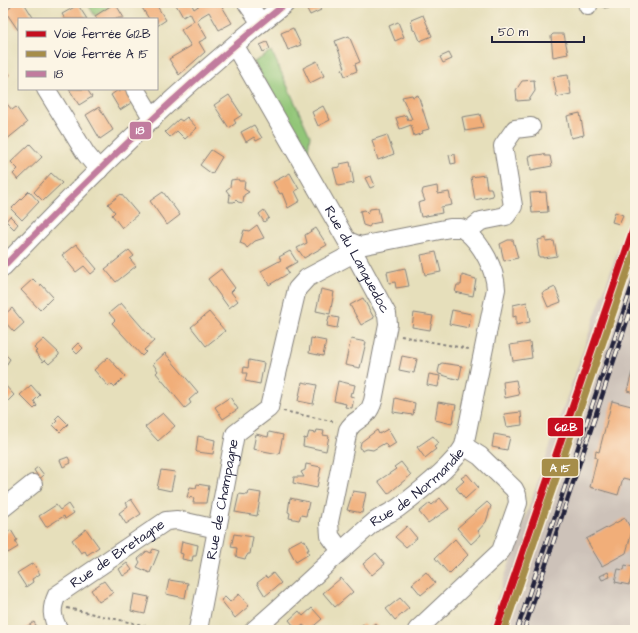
<svg xmlns="http://www.w3.org/2000/svg" width="638" height="633" viewBox="0 0 638 633" font-family="'Architects Daughter',sans-serif">
<style>
.industrial{fill:#cdc2b9}
.green{fill:#92c678;stroke:#5a745a}
.building{fill:#f1ae79}
.lines{fill:none;stroke-linecap:round;stroke-linejoin:round}
.minor-casing{stroke:#84807b;stroke-width:20}
.path{stroke:#84807b;stroke-width:2;stroke-dasharray:3 3;stroke-linecap:butt}
.minor{stroke:#fff;stroke-width:18}
.rail-casing{stroke:#22223b;stroke-width:4.5}
.rail{stroke:#fcf5e5;stroke-width:3;stroke-dasharray:9;stroke-linecap:butt}
.bus-1-casing{stroke:#fcf5e5;stroke-width:9}
.bus-1{stroke:#c17c9e;stroke-width:6}
.rail-1-casing{stroke:#fcf5e5;stroke-width:10}
.rail-2-casing{stroke:#fcf5e5;stroke-width:10}
.rail-1{stroke:#c50e1f;stroke-width:7}
.rail-2{stroke:#a68d49;stroke-width:7}
.labels{text-anchor:middle;dominant-baseline:central;stroke-width:4;stroke-linejoin:round;paint-order:stroke}
.street-label{font-size:14px;fill:#22223b;stroke:#fcf5e5}
.line-badge{stroke:#fcf5e5;stroke-width:1.5}
.badge-label{font-size:11px;text-anchor:middle;font-weight:bold;fill:#fff}
</style>
<rect width="100%" height="100%" fill="#fcf5e5"/>
<filter id="ink" filterUnits="userSpaceOnUse"><feTurbulence type="fractalNoise" baseFrequency=".025" numOctaves="2"/><feDisplacementMap in="SourceGraphic" scale="8" xChannelSelector="R" yChannelSelector="G"/><feConvolveMatrix kernelMatrix="1 2 1 2 8 2 1 2 1" color-interpolation-filters="sRGB"/></filter>
<filter id="wash" filterUnits="userSpaceOnUse"><feTurbulence type="fractalNoise" baseFrequency=".012" numOctaves="4" result="noise"/><feDisplacementMap in="SourceGraphic" scale="16" xChannelSelector="R" yChannelSelector="G"/><feGaussianBlur stdDeviation="0.9" result="paint"/><feColorMatrix in="noise" values="0 0 0 0 0 0 0 0 0 0 0 0 0 0 0 0 0 1.4 0 .05"/><feComposite in="paint" operator="in"/></filter>
<g filter="url(#wash)">
<rect width="100%" height="100%" fill="#e6dfbb"/>
<!-- industrial -->
<path class="industrial" d="M635,200V630H486L496,602Z"/>
<!-- green -->
<g class="green">
<path d="M87,3H115L95,16Z"/>
<path d="M272,52L310,136L307,158L254,62Z"/>
</g>
<g id="blocks">
<!-- building -->
<g class="building">
<path d="M8,3H24L34,19H19L18,30L5,11L11,7Z"/>
<path d="M115,3L124,18L97,19L95,16Z"/>
<path d="M142,3H155L166,20L157,26V19H149L141,6L143,5Z"/>
<path d="M175,3H191L194,9L203,3H220L232,23L219,30L209,12L199,18L197,21L207,38L199,42L205,52L179,75L169,59L191,46L181,30L194,21L190,13L183,17Z"/>
<path d="M314,3L315,5L318,3L321,10L310,15L307,9L310,7L309,4Z"/>
<path d="M604,3H631V4L604,8Z"/>
<path d="M78,5L87,19H65L62,14Z"/>
<path d="M423,15L432,36L420,41L416,31L413,30L411,20Z"/>
<path d="M398,22L404,37L395,41L389,26Z"/>
<path d="M293,28L301,45L288,50L281,33Z"/>
<path d="M553,34H564L568,54L553,57L551,36Z"/>
<path d="M349,36L360,62L355,64L357,71L345,76L342,69L345,68L335,41Z"/>
<path d="M267,42L270,49L263,52L260,45Z"/>
<path d="M449,53L452,59L443,63L440,57Z"/>
<path d="M317,61L324,76L310,83L303,68Z"/>
<path d="M3,64L10,75L3,80Z"/>
<path d="M568,75L571,94L557,97L553,77Z"/>
<path d="M534,80L535,91L529,100L517,101L516,90L522,81Z"/>
<path d="M69,89H87L92,97L79,105Z"/>
<path d="M124,89H127L134,101L120,110L111,95L118,90L119,92Z"/>
<path d="M229,95L242,115L234,120L236,123L229,128L214,105Z"/>
<path d="M412,95L413,97L418,95L429,129L422,131L423,133L414,136L411,125L400,129L396,118L406,115L408,120L412,119L402,97Z"/>
<path d="M7,104L12,110L16,107L27,123L6,140L3,136V116L5,115L3,107Z"/>
<path d="M323,106L330,120L318,126L312,112Z"/>
<path d="M99,107L113,130L100,139L86,115Z"/>
<path d="M580,113L584,135L571,138L567,116Z"/>
<path d="M480,114L483,128L465,131L462,117Z"/>
<path d="M187,117L197,128L185,139L177,131L170,137L165,132L179,119L182,121Z"/>
<path d="M254,125L262,138L256,141L254,137L246,142L241,132Z"/>
<path d="M387,135L394,154L378,160L372,140Z"/>
<path d="M30,144L42,157L18,180L13,174L18,169L11,162Z"/>
<path d="M211,150L222,157L212,174L200,165Z"/>
<path d="M455,154L456,163L451,164L449,155Z"/>
<path d="M544,154L545,156H550L552,166L531,170L529,156Z"/>
<path d="M350,162L354,183L338,186L333,168L340,167V164Z"/>
<path d="M51,173L62,183L43,201L34,192Z"/>
<path d="M290,173L299,189L295,191L300,201L288,208L282,193L280,194L273,182Z"/>
<path d="M485,175L487,188H491L493,196L475,200L471,177Z"/>
<path d="M371,176L375,186L370,188L365,178Z"/>
<path d="M238,179L239,181H245L244,189L249,192L244,195L243,203L238,202L236,200L234,202H229L230,195L226,190L230,187L231,180Z"/>
<path d="M437,186L438,194L449,192L452,205L441,207L442,213L421,217L418,203L425,201L422,193L423,189Z"/>
<path d="M29,191L39,202L22,220L11,209Z"/>
<path d="M163,192L180,215L167,225L150,201Z"/>
<path d="M546,192L548,212L532,213L530,193Z"/>
<path d="M121,194L138,214L122,228L112,215L115,212L108,204Z"/>
<path d="M378,208L381,222L371,224L369,227L363,225L360,211L365,210L368,213L370,209Z"/>
<path d="M264,210L269,218L264,222L259,214Z"/>
<path d="M615,212L623,215L619,224L612,222Z"/>
<path d="M10,216L18,224L14,229L6,221Z"/>
<path d="M257,225L264,238L255,241L247,248L245,245L240,243L244,230L249,231Z"/>
<path d="M316,228L327,245L304,258L297,248L307,243L305,235Z"/>
<path d="M546,238V242L554,241L557,256L543,258V257H539L537,244H539L538,240Z"/>
<path d="M508,240H513L518,258L504,261L500,244Z"/>
<path d="M76,244L97,269L91,274L84,266L76,272L62,255Z"/>
<path d="M129,250L134,256L130,259L136,266L116,282L105,269Z"/>
<path d="M290,251L297,262L286,268L289,273L269,285L261,271L281,260L279,257Z"/>
<path d="M436,252L441,272L425,275L421,255Z"/>
<path d="M405,268L409,286L396,288L395,282L389,283L387,272Z"/>
<path d="M221,269L235,288L231,292L238,301L229,308L208,279Z"/>
<path d="M462,275L476,279L473,296L455,292L457,285H461Z"/>
<path d="M33,279L40,286L41,284L53,297L40,310L21,290Z"/>
<path d="M555,287L561,302L548,307L542,293Z"/>
<path d="M321,289L334,292L330,314L316,311Z"/>
<path d="M363,298L374,318L361,325L350,305Z"/>
<path d="M527,302L530,322L516,325V316L513,317V305Z"/>
<path d="M121,303L154,341L144,350L146,352L142,356L112,323L115,320L109,313Z"/>
<path d="M12,308L24,323L14,332L3,320V316Z"/>
<path d="M452,310L471,314L469,328L449,324Z"/>
<path d="M209,312L225,331L206,346L191,327Z"/>
<path d="M414,313L433,316L430,330L412,327Z"/>
<path d="M329,316L339,318L337,328L327,326Z"/>
<path d="M311,338L326,341L323,356L309,353Z"/>
<path d="M44,339L59,353V355L49,364L45,360L43,362L35,352L37,351L34,348Z"/>
<path d="M351,339L366,342L360,368L345,365Z"/>
<path d="M530,342L532,358L513,361L510,345Z"/>
<path d="M78,343L83,348L77,354L72,349Z"/>
<path d="M3,352L10,359L3,370Z"/>
<path d="M165,353L198,392L189,400L191,403L185,408L156,373L158,371L153,364Z"/>
<path d="M402,356L417,359L414,373L399,370Z"/>
<path d="M108,357L125,376L114,387L111,384L108,386L94,370Z"/>
<path d="M249,360L264,363L260,384L245,381L247,373H243L244,367L248,368Z"/>
<path d="M442,363L462,366L459,380L439,374L438,372L440,364Z"/>
<path d="M632,372L635,373V393L627,391Z"/>
<path d="M429,374L440,376L438,387L427,385Z"/>
<path d="M516,380L519,395L505,398L503,382Z"/>
<path d="M338,381L355,385L353,393L351,392L350,396L354,397L352,408L345,407L346,404L334,401Z"/>
<path d="M302,382L317,385L313,404L298,401Z"/>
<path d="M3,383L14,395L3,406Z"/>
<path d="M31,385L40,395L34,401L37,406L34,409L20,395Z"/>
<path d="M230,397L238,409L223,419L215,407Z"/>
<path d="M395,398L415,403L413,415L393,412Z"/>
<path d="M612,401L635,407V481L623,478L618,495L590,487L597,458L595,457L596,451L599,452Z"/>
<path d="M438,402L456,405L452,424L435,420Z"/>
<path d="M521,412L522,425L507,427L504,414Z"/>
<path d="M163,413L175,426L158,441L145,427Z"/>
<path d="M59,415L68,424L60,432L53,425L57,421L55,419Z"/>
<path d="M388,429L396,443L388,448L385,443L373,450L367,449L362,451L360,447L361,442L377,430L379,434Z"/>
<path d="M317,430L324,431L323,435L329,436L326,451L303,446L304,438L307,439L309,432L316,433Z"/>
<path d="M269,432L283,435L279,454L253,449L256,434L268,437Z"/>
<path d="M494,434L510,437L507,450L492,447Z"/>
<path d="M198,436L215,440L213,454L197,452L196,451Z"/>
<path d="M433,436L439,443L434,447L436,449L425,458L417,447Z"/>
<path d="M68,457L71,463L63,467L60,460Z"/>
<path d="M401,462L411,475L388,494L378,481L396,469L394,467Z"/>
<path d="M306,464L321,467L317,488L293,483L294,477H304L301,472L305,470Z"/>
<path d="M38,467L44,475L36,482L33,477L37,475L34,470Z"/>
<path d="M161,470L175,472L171,491L157,488Z"/>
<path d="M467,474L478,487L465,499L456,488L464,481L461,478Z"/>
<path d="M197,484L209,486L206,503H193L194,498L187,497L190,487L196,488Z"/>
<path d="M249,491L261,493L257,516L235,512L239,494L248,495Z"/>
<path d="M353,491L366,493L362,513L347,510Z"/>
<path d="M290,498L309,502L306,516L301,515L299,520L289,518L290,513L288,512Z"/>
<path d="M440,498L449,509L428,523L419,512L430,503L432,505Z"/>
<path d="M131,499L141,514L126,524L119,513L128,506L126,503Z"/>
<path d="M487,502L491,506L486,522L478,531L481,535L471,544L457,528Z"/>
<path d="M68,504L74,513L65,519L64,516L46,527L39,516L56,505L60,510Z"/>
<path d="M625,518L632,531L626,553L602,566L586,539Z"/>
<path d="M407,526L417,538L406,547L395,537Z"/>
<path d="M86,529L99,547L87,555L85,551L81,553L72,540Z"/>
<path d="M11,530L17,540L15,541L18,547L8,553L5,548L3,549V535Z"/>
<path d="M234,534L253,537L250,554H248L245,559L237,557L236,555L237,548L231,547Z"/>
<path d="M302,539L303,541L305,540L309,550H307L309,554L296,562L289,549V546Z"/>
<path d="M455,539L468,555L449,574L435,558Z"/>
<path d="M182,541L198,545L196,556H193L192,561L182,559L183,554L180,553Z"/>
<path d="M153,549L159,551L150,573L137,567L140,562L138,559L147,551L151,553Z"/>
<path d="M376,553L385,564L372,575L363,564Z"/>
<path d="M33,563L40,574L32,579L33,582L26,587L17,573Z"/>
<path d="M127,563L132,570L123,576L119,569Z"/>
<path d="M625,565L634,567L629,585L615,582L618,569L624,570Z"/>
<path d="M426,572L435,583L421,595L412,584Z"/>
<path d="M608,572L610,577L602,580L600,576Z"/>
<path d="M273,573L281,583L265,596L257,583L266,576L267,578Z"/>
<path d="M341,578L353,592L335,607L323,593Z"/>
<path d="M169,580L188,583L185,598L166,594Z"/>
<path d="M104,581L113,593L99,602L91,590Z"/>
<path d="M134,594L149,597L145,614L131,611Z"/>
<path d="M239,594L249,606L235,618L221,600L225,597L230,602Z"/>
<path d="M400,598L409,608L395,620L386,609Z"/>
<path d="M312,608L322,619L309,630L303,625L297,630L289,620L299,611L303,616Z"/>
<path d="M34,622L38,630H22Z"/>
<path d="M375,623L381,630H356L363,624L367,629Z"/>
<path d="M88,625L105,628V630H87Z"/>
</g>
</g>
</g>
<g filter="url(#ink)">
<use href="#blocks" fill-opacity="0" stroke="#84807b" stroke-width="1"/>
<g class="lines">
<!-- minor casing -->
<g class="minor-casing">
<g id="minor">
<path d="M247,3L261,23"/>
<path d="M587,3L588,6"/>
<path id="s1" d="M235,46L354,253L387,314L388,324L373,401C367,421 356,416 348,430L329,522L330,536L341,551"/>
<path d="M46,89L86,154L99,170"/>
<path d="M135,89L153,119"/>
<path d="M348,241L360,246L450,228H461L467,232L481,221L506,216L513,206L503,146L515,129L531,127"/>
<path d="M3,267C92,174 185,82 286,3"/>
<path d="M3,508L33,484"/>
<path id="s2" d="M59,630C51,617 51,608 57,595L166,521L177,520L217,529"/>
<path id="s3" d="M198,630L235,434L269,408L297,289L307,278L354,253"/>
<path id="s4" d="M254,630C295,595 333,557 374,522C382,516 390,513 398,508C418,493 452,467 464,446L496,289C495,268 482,245 467,232"/>
<path d="M417,630L501,551L518,503L517,495L514,489L480,456L464,446"/>
</g>
</g>
<!-- path -->
<g class="path">
<path d="M401,336L469,349"/>
<path d="M283,411L336,422"/>
<path d="M67,608L164,630"/>
</g>
<!-- minor -->
<use href="#minor" class="minor"/>
<!-- rail casing -->
<g class="rail-casing">
<g id="rail">
<path d="M517,630L635,277"/>
<path d="M524,630L635,297"/>
</g>
</g>
<!-- rail -->
<use href="#rail" class="rail"/>
<!-- bus-1 casing -->
<g class="bus-1-casing">
<path id="bus-1" d="M3,267C93,174 185,84 286,3"/>
</g>
<!-- bus-1 -->
<use href="#bus-1" class="bus-1"/>
<!-- rail-1 casing -->
<g class="rail-1-casing">
<path id="rail-1" d="M496,630L635,224"/>
</g>
<!-- rail-2 casing -->
<g class="rail-2-casing">
<path id="rail-2" d="M504,630L635,249"/>
</g>
<!-- rail-1 -->
<use href="#rail-1" class="rail-1"/>
<!-- rail-2 -->
<use href="#rail-2" class="rail-2"/>
</g>
</g>
<g class="labels">
<!-- street labels -->
<g class="street-label">
<text stroke="none"><textPath href="#s1" startOffset="246">Rue du Languedoc</textPath></text>
<text stroke="none"><textPath href="#s4" startOffset="217">Rue de Normandie</textPath></text>
<text stroke="none"><textPath href="#s3" startOffset="133">Rue de Champagne</textPath></text>
<text stroke="none"><textPath href="#s2" startOffset="110">Rue de Bretagne</textPath></text>
</g>
</g>
<g class="line-badge">
<rect x="129" y="121" width="23" height="19" rx="4" fill="#c17c9e"/>
<rect x="547" y="417" width="37" height="20" rx="4" fill="#c50e1f"/>
<rect x="541" y="458" width="38" height="19" rx="4" fill="#a68d49"/>
</g>
<g class="badge-label">
<text x="140" y="134">18</text>
<text x="566" y="431">612B</text>
<text x="560" y="472">A 15</text>
</g>
<!-- margin -->
<rect width="638" height="633" fill="none" stroke="#fcf5e5" stroke-width="16"/>
<!-- legend -->
<rect x="18" y="18" width="140" height="72" fill="#fcf5e5" stroke="#a5a1a1"/>
<rect x="26" y="31" width="20" height="6" fill="#c50e1f" stroke="#a5a1a1"/>
<text x="54" y="38" font-size="12" fill="#22223b">Voie ferrée 612B</text>
<rect x="26" y="51" width="20" height="6" fill="#a68d49" stroke="#a5a1a1"/>
<text x="54" y="58" font-size="12" fill="#22223b">Voie ferrée A 15</text>
<rect x="26" y="71" width="20" height="6" fill="#c17c9e" stroke="#a5a1a1"/>
<text x="54" y="78" font-size="12" fill="#22223b">18</text>
<!-- scale -->
<path d="M492 36v6h92v-6" fill="none" stroke="#22223b" stroke-width="2"/>
<text x="498" y="36" font-size="12" fill="#22223b" stroke="#fcf5e5" stroke-width="3" paint-order="stroke">50 m</text>
</svg>
